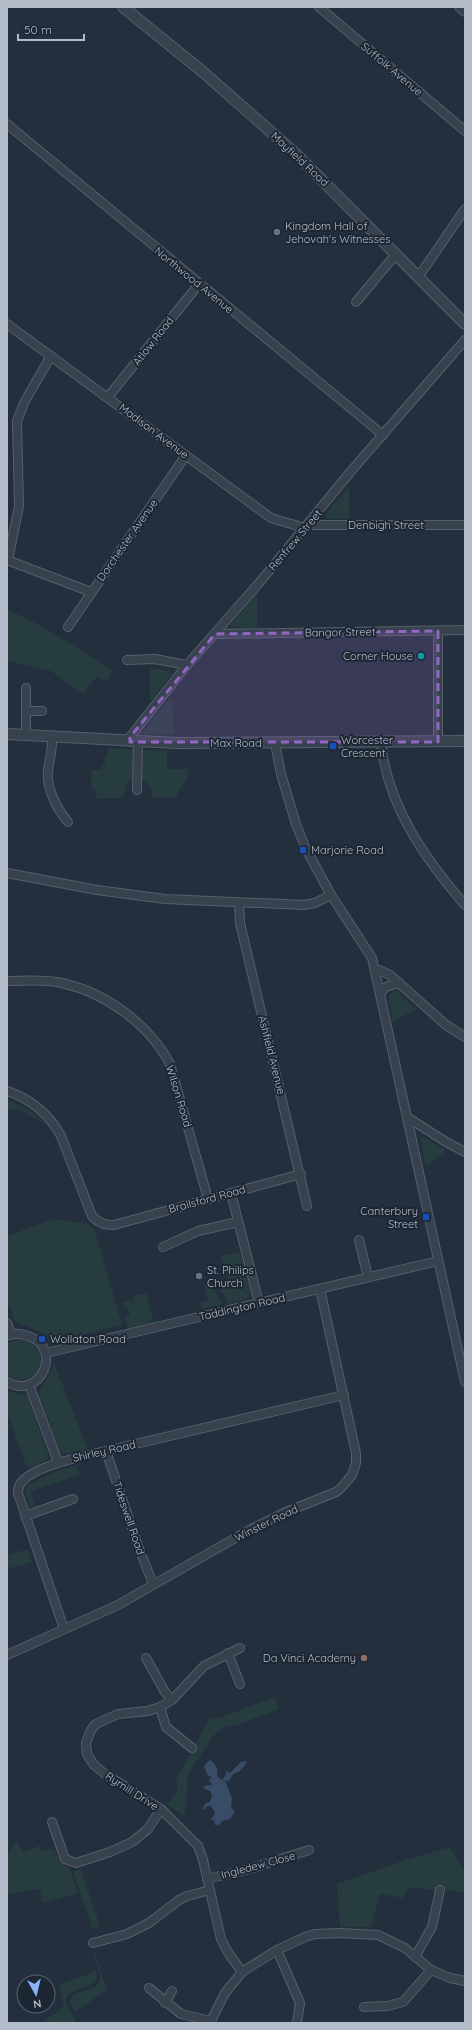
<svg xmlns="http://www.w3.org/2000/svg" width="472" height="2030" viewBox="0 0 472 2030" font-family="Quicksand,sans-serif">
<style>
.green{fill:#263c3f}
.water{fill:#394c67}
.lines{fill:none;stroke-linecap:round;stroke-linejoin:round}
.minor-casing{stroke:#565f6c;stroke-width:10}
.tertiary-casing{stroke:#565f6c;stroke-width:12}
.minor{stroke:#38414e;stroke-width:8}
.tertiary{stroke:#38414e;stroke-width:10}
.marked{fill:#9266c3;fill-opacity:0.2;stroke:#9266c3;stroke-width:3;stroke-dasharray:8 5;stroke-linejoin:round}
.worship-dot{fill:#6b7280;stroke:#1d2633;stroke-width:1.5}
.culture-dot{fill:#0f9aa8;stroke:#1d2633;stroke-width:1.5}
.transit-dot{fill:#1a4fb4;stroke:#1d2633;stroke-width:1.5}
.education-dot{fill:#8d6e63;stroke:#1d2633;stroke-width:1.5}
.labels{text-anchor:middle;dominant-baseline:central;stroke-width:4;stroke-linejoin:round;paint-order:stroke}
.street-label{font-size:11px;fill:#b4bcc9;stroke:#1d2633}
.poi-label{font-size:11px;fill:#b4bcc9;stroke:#1d2633;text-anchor:start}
</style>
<rect width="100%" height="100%" fill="#242f3e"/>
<!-- green -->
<g class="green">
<path d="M349,486V519L326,518L327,512Z"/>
<path d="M257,593V628L231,627V624Z"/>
<path d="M7,610C45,625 78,649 112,670L106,682L97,676L83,694L51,671L7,661Z"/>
<path d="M150,668L170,671L172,674L150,702Z"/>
<path d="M171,697L175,735L141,734Z"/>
<path d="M108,748L135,749V777L126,784L123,798H96L97,792L91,788L92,770H102V765H105V756H108Z"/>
<path d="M142,750L167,751V769H188L187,780L178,792L177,797H152L151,787L141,778Z"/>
<path d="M397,991L416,1009L393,1022L388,996L392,992Z"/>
<path d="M7,1099L30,1111L47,1125L22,1111L7,1108Z"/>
<path d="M420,1137L426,1138L444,1149V1153L426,1167Z"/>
<path d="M53,1219C65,1219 75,1224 87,1223L95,1231L122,1325L51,1343C42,1330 28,1327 15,1322L7,1301V1236Z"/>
<path d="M240,1252L251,1293L246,1299L229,1304L216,1281L228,1278L221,1256Z"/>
<path d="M210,1282L222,1304L203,1309L201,1302L208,1300L205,1287L206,1283Z"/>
<path d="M146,1293L154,1322L128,1329L125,1317L130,1315L128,1307L124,1308L123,1302L134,1300L133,1296Z"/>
<path d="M19,1339C58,1346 39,1394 7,1376V1344Z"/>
<path d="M54,1363L87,1447L86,1450C77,1452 67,1457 59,1450L39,1394C40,1387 51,1373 54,1363Z"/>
<path d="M7,1391L26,1395L28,1398L48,1454V1459L29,1468L26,1465L7,1412Z"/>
<path d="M76,1466L80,1475L30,1491L35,1506L30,1508L25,1490L27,1485L60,1470Z"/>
<path d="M28,1549L32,1562L7,1569V1555Z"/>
<path d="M275,1697L279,1709L237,1725L227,1726L214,1735L187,1776V1796L184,1816L167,1804L178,1791L176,1779L210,1719L219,1718Z"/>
<path d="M17,1841L23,1852L40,1846L41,1852L50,1849L54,1850L62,1865L69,1868L78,1893L43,1903L40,1889L7,1894V1855Z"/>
<path d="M450,1847L465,1872V1893L437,1888L436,1891L410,1887L405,1892L404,1898L380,1894L371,1927H340L337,1884L408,1859Z"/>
<path d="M81,1869L100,1927L93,1929L73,1871Z"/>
<path d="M95,1952L107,1990L74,2012L70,2002L72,1996C80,1990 95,1991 99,1982C104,1972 92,1960 95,1952Z"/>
<path d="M91,1953L97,1977C93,1991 72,1985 66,1999L67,2005L77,2023H41L64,2007L59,1985L92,1973L94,1970Z"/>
</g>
<!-- water -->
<path class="water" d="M210,1760C217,1765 218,1769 217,1776L222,1780L226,1775V1771L230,1773L241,1762L246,1761L247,1762L240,1771L233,1774L229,1781L225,1780L232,1799L231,1807L235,1812L230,1819L223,1821L218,1825H215L214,1820H211L215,1813L211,1806H207L204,1810L202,1809L206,1803L210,1802L212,1795L210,1791L203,1788L205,1786L212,1785L209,1780L212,1777L208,1776L204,1766Z"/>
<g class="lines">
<!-- minor casing -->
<g class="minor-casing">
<g id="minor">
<path d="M319,7L465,131"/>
<path d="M459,7L465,12"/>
<path d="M7,124L383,435"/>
<path d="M419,276L465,209"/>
<path d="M356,302L396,254"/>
<path d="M7,324L271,518L305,528"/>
<path d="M108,397L199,284"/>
<path d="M308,525H465"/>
<path d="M7,560L91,592"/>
<path d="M8,560L19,506L17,421L25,401L51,356"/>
<path d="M68,627L186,455"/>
<path d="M215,634L465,630"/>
<path d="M127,660L155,659L187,665"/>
<path d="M26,711H42"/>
<path d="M26,735V688"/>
<path d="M52,737C53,749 49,760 48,771C46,788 57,809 68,822"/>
<path d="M130,742V737L187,665L259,583L352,470L465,340"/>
<path d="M381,742C387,805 425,859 465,905"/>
<path d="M438,742V631"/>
<path d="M275,743L281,774L296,824L306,849L331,895L372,958L465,1382"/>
<path d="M137,790L138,742"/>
<path d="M7,873L97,890L165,899L304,905L315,903L331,895"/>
<path d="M239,903L240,923L307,1206"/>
<path d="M375,970H379L390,975L446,1025L465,1037"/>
<path d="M7,981C25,981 44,979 62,983C106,993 149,1024 170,1064L208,1199"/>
<path d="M380,993L386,987L399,983"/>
<path d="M7,1091C31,1099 49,1114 61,1136L92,1216C99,1223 104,1225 114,1225L301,1174"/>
<path d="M407,1117L446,1142L465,1152"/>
<path d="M231,1193L259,1303"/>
<path d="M359,1240L368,1277"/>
<path d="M163,1247L198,1231L238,1222"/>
<path d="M7,1323L11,1334"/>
<path d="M7,1336C14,1333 21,1333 28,1336C64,1347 41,1401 7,1382"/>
<path d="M46,1353L438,1261"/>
<path d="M29,1385L58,1462"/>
<path d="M106,1451L138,1546L153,1584"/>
<path d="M25,1516L73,1499"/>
<path d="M64,1629L18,1493C16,1474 57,1463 72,1459L344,1395"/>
<path d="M240,1648L204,1666L172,1700L160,1707L148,1711L118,1714L96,1724L91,1730L86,1743L87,1754L94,1765L105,1774L161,1809L198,1846L203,1860L221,1939L229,1954L242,1972"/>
<path d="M228,1653L240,1684"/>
<path d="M7,1655L118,1605L251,1529L286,1512L336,1492L341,1488L352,1475L356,1463V1453L320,1289"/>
<path d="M146,1658L165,1692L172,1700"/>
<path d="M160,1707L166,1727L192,1748"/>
<path d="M52,1822L65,1859L76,1863L110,1852L132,1842L148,1829L161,1809"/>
<path d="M207,1879L246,1870L309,1850"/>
<path d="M93,1943L127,1934L149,1923L179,1900L187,1896L210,1890"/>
<path d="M277,1950L300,2003L297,2023"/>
<path d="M415,1957L432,1927L440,1890"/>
<path d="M149,1988L181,2014L211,2021"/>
<path d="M165,2003L172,1991"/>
<path d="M364,2007L387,2006L403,2002L431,1970"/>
<path d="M210,2023L225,1993L242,1972L277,1950L305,1937L315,1934L339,1933L378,1935L405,1948L431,1970L450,1978L465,1981"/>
</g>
</g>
<!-- tertiary casing -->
<g class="tertiary-casing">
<g id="tertiary">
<path d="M123,7L203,72L296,154L465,324"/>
<path d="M7,734L177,743L465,741"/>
</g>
</g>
<!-- minor -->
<use href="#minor" class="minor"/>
<!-- tertiary -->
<use href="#tertiary" class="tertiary"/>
</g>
<!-- marked area -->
<path class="marked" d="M438,631V742H130V737L215,634Z"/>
<!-- markers -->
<g class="worship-dot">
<circle cx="277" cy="232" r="4"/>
<circle cx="199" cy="1276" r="4"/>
</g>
<circle class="culture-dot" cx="421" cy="656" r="4"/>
<g class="transit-dot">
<rect x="329" y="742" width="8" height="8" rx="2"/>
<rect x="299" y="846" width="8" height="8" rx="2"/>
<rect x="422" y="1213" width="8" height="8" rx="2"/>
<rect x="38" y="1335" width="8" height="8" rx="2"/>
</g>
<circle class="education-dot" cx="364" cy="1658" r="4"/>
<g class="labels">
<!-- street labels -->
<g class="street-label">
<text transform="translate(392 69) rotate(40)">Suffolk Avenue</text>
<text transform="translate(300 159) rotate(43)">Mayfield Road</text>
<text transform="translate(194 280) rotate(39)">Northwood Avenue</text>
<text transform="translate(153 341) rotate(-52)">Atlow Road</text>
<text transform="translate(154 431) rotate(37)">Madison Avenue</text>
<text x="386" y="525">Denbigh Street</text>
<text transform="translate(127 540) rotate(-55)">Dorchester Avenue</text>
<text transform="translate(295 540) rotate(-50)">Renfrew Street</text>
<text transform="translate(340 632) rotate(-1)">Bangor Street</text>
<text x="236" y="743">Max Road</text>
<text transform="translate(272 1055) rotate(76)">Ashfield Avenue</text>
<text transform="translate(179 1096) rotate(73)">Wilson Road</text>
<text transform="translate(207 1199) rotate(-15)">Brailsford Road</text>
<text transform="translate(242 1307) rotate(-13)">Taddington Road</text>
<text transform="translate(104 1451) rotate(-13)">Shirley Road</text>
<text transform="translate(129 1518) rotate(71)">Tideswell Road</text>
<text transform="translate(266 1523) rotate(-26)">Winster Road</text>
<text transform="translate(132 1791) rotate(33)">Rymill Drive</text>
<text transform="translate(258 1865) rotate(-15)">Ingledew Close</text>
</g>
<!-- poi labels -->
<g class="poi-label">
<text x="285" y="226">Kingdom Hall of<tspan x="285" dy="13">Jehovah's Witnesses</tspan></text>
<text x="413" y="656" text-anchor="end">Corner House</text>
<text x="341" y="740">Worcester<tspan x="341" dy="13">Crescent</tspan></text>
<text x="311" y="850">Marjorie Road</text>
<text x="418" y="1211" text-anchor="end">Canterbury<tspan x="418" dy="13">Street</tspan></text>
<text x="207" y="1270">St. Philips<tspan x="207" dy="13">Church</tspan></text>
<text x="50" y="1339">Wollaton Road</text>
<text x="356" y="1658" text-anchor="end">Da Vinci Academy</text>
</g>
</g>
<!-- border -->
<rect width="472" height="2030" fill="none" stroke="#b4bcc9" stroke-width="16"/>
<!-- north arrow -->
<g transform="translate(36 1994) rotate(172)"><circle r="19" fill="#1d2633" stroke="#59626f"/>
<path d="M0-3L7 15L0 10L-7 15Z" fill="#8ab4f8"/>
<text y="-6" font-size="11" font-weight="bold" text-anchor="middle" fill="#b4bcc9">N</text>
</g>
<!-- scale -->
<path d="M18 34v6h66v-6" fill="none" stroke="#b4bcc9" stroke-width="2"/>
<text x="24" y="34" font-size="12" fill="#b4bcc9" stroke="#1d2633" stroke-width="3" paint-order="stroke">50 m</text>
</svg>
